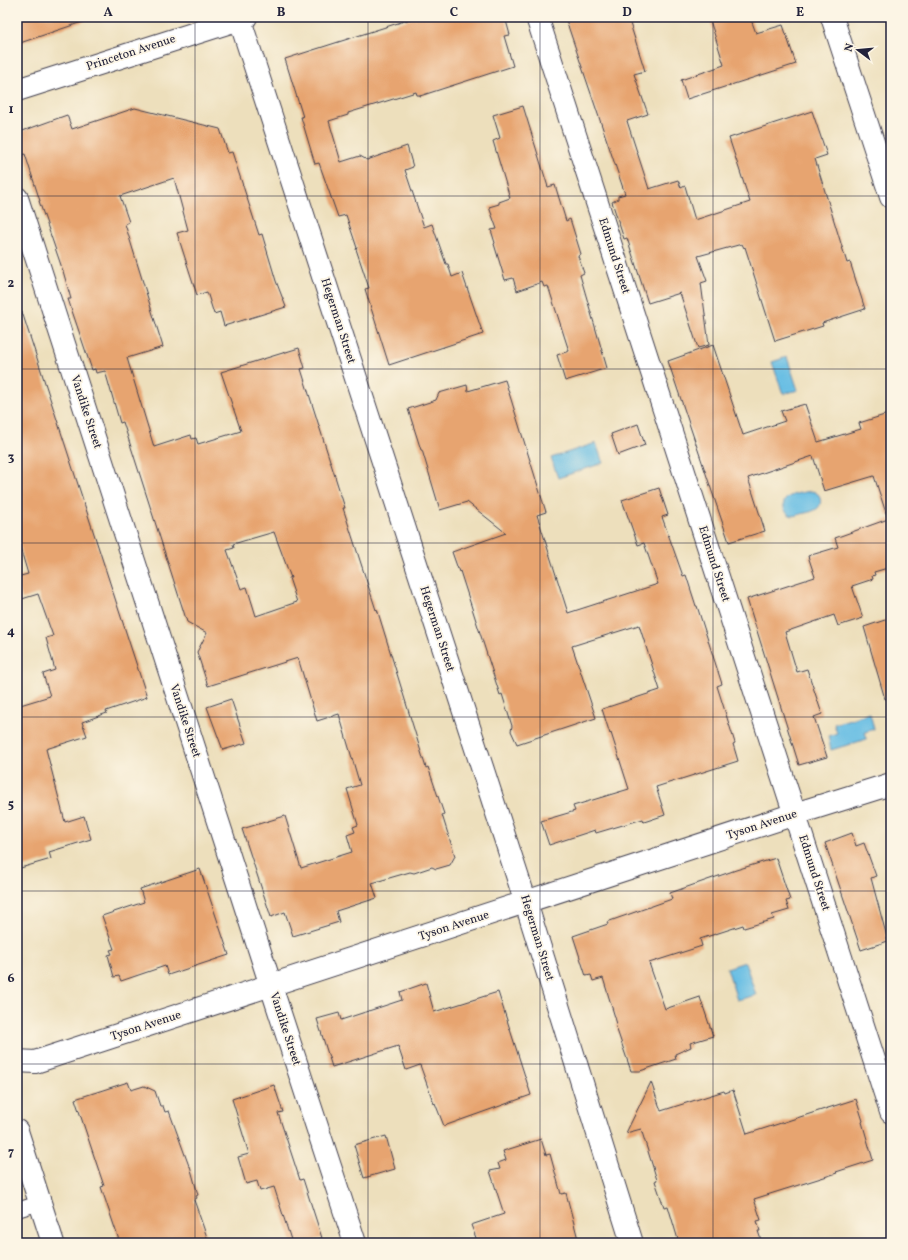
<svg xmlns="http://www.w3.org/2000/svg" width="908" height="1260" viewBox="0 0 908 1260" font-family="Vollkorn,serif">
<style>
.water{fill:#67bee4;stroke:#447090}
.building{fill:#e7a46f;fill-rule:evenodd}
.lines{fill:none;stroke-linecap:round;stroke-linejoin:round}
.lane-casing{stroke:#403e4e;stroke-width:16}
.street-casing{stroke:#403e4e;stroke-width:24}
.secondary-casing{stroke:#403e4e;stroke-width:24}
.lane{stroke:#fff;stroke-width:14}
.street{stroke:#fff;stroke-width:22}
.secondary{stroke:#fff;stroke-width:22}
.grid{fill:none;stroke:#22223b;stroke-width:1;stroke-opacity:0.55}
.labels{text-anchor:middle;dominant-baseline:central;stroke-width:3.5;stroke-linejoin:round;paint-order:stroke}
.street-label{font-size:12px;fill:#22223b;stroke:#fcf5e5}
.neatline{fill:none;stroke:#22223b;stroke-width:1.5}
.grid-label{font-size:13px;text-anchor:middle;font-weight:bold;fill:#22223b}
</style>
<rect width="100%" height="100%" fill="#fcf5e5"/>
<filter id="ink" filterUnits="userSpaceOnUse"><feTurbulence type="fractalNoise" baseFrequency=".025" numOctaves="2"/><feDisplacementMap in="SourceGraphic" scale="8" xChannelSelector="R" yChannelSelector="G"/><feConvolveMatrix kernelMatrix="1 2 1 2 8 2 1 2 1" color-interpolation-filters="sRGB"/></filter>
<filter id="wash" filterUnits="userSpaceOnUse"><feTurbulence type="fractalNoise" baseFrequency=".012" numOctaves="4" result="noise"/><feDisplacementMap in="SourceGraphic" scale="16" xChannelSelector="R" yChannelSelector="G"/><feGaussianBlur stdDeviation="0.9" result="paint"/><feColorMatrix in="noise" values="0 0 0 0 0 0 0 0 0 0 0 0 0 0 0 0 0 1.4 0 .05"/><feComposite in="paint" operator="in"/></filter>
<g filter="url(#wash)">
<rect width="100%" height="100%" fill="#eddfbc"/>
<!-- water -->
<g class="water">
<path d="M787,357L798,390L783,394L772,362Z"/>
<path d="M596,443L603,463L558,478L551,458Z"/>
<path d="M811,491L815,492L819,495C824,507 816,511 805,513C800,514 794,517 790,515C787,513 784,510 784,507C781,494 802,493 811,491Z"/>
<path d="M870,713L874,729L865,732L867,739L831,750L828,736L837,733L834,724Z"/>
<path d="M745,962L756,995L737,1000L727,968Z"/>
</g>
<g id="blocks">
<!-- building -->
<g class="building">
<path d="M17,17H85V21L17,44Z"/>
<path d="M417,17H505L510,35L504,36L513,66L420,96V95H417L416,92L348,113V115L329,121L341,162L360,156L367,160L407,146L413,167L405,170L424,227L432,224L446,264H448L452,277L462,273L483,334L389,365L365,289L369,288L356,249L357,248L346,215L338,217L319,163L315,164L301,117H303L285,59Z"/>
<path d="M565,17H628L645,71L634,74L648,114L627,121L649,189L678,180L681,188L685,186L695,220L750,202L729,138L812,111L827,155L815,159L847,263L850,262L865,309L822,323L823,326L775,341L745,247L744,248L742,244L698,256L707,281L701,283L709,345L698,348L680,293L648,303L627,238L624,239L612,202L618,199V196L625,194Z"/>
<path d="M709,17H750L756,33L783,25L796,64L687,99L681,80L724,65Z"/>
<path d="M523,106L548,187L555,185L566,221L570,219L581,254L578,256L584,273L580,275L607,368L565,381L557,355L569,351L548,286L544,287L542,282L517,291L513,278L505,280L494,244L495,243L491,230L497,229L489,207L499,204V202L510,198L493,141L500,138L493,115Z"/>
<path d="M135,108L220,129L228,153L232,152L259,235L262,234L276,281L286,307L224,326L220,312L214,314L207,292L197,295L177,233L188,230L174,178L120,196L129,222L125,224L163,347L127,358L154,447L191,435L192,439L196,438L198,444L241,431L221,372L299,348L305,368L301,369L345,508H343L376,610L377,609L426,768L428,767L444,814L442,815L455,856L450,865L436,869L432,867L414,873L410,872L372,883L377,898L336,911L339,922L293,936L285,912L271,917L242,829L285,816L301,868L352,852L347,835L355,832L353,827L358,825L347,789L360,785L339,714L317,721L298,658L208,686L197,652L207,633L187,622L123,422L120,423L105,371L96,373L95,369L92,370L68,299H71L63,271L39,201H40L25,154L22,155L17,140V133L67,115L72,129ZM274,532L291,578H289L297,602L256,616L247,587L241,589L227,550L234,548L233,544Z"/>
<path d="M22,312L147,697L106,711L107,713L82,722L87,736L46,749L65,822L84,816L91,839L49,852L51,859L17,869V706L50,696L43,674L55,670L46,638L53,636L38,594L22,599L17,582V577L28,574L17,537V313Z"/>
<path d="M713,345L743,435L785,421L781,411L805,404L818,442L861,429L859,423L891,413V515L887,516L874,476L824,491L813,456L748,478L765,531L729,542L668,361Z"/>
<path d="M505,380L546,512L537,515L568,613L658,584L644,543L638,545L622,500L659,488L668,515L662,517L683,576L686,575L696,606H697L722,684L717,686L735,743L733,744L738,761L656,787L665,815L644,822L643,819L596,833L595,830L549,845L541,821L575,811L573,806L629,789L611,733L610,734L602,709L660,690L639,625L572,646L596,718L517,744L511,731L512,726L502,694L500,695L460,571L459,572L452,552L506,533L467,502L440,510L422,450H421L408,409L436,400L439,393L467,385L468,391Z"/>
<path d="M638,424L645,445L618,455L611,434Z"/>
<path d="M891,518V567L874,572L875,575L872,576L873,579L852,586L863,618L838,626L834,615L785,632L797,672L807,669L822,714L814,717L827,757L799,765L747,599L815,577L808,556L838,547L835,538Z"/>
<path d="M891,618V698L885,699L864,627Z"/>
<path d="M231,699L246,743L223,750L207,707Z"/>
<path d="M852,833L856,846L864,843L876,876L871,878L888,941L861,950L825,843Z"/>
<path d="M776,858L790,900L786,901L789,910L772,915L774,919L744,928L743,925L700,939L702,946L649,963L665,1009L700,997L713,1036L690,1043L691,1047L675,1054L676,1059L640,1071H631L615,1024H617L603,978L593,981L591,975L586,976L573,936L608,924L607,922L672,899L670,893L736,870Z"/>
<path d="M200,869L229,955L168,975L165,966L121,981L119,976L114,977L108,955L112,954L110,950L114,949L102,916L144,902L140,889Z"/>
<path d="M426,983L434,1012L498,992L531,1095L444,1126L435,1103L434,1104L420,1065L406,1070L398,1046L332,1067L317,1019L339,1013L341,1020L402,1000L400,992Z"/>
<path d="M128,1082L131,1090L144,1086L155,1091L160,1106H163L165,1112L169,1111L189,1166H190L198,1195L196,1196L197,1198L194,1200L209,1243H120L101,1187L104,1186L75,1099Z"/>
<path d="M651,1082L661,1111L724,1091L725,1093L733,1090L747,1134L856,1099L863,1121L862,1122L873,1160L836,1172L837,1173L754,1199L761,1220L757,1221L760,1231H758L762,1243H679L668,1206L664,1207L655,1181L657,1180L641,1129L626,1133Z"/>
<path d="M274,1085L283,1112L278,1113L300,1180L303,1179L322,1238L306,1243H292L274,1187L260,1191L257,1181L246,1184L238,1157L249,1154L232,1099Z"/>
<path d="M386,1136L395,1169L364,1178L354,1145Z"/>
<path d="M541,1139L546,1155L550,1154L561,1194L566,1193L579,1243H478L471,1225L504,1214L490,1171L500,1169L498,1163L506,1160L503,1151Z"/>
</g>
</g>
</g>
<g filter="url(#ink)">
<use href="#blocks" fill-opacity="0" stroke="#403e4e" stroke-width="1"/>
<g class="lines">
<!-- lane casing -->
<g class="lane-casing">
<path id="lane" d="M17,1210L40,1203"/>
</g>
<!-- street casing -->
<g class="street-casing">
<g id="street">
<path d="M239,17L526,903L632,1243"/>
<path d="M537,17L891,1112"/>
<path d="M832,17L891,197"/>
<path d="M17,198L271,986L355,1243"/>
</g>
</g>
<!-- secondary casing -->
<g class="secondary-casing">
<g id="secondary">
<path d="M17,90L246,17"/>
<path d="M17,1061L35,1062L795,814L891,784"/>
<path d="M17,1131L53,1243"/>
</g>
</g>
<!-- lane -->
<use href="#lane" class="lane"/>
<!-- street -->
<use href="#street" class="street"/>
<!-- secondary -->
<use href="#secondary" class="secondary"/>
</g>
</g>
<!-- grid -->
<path class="grid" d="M195,17V1243M368,17V1243M540,17V1243M713,17V1243M17,196H891M17,369H891M17,543H891M17,717H891M17,891H891M17,1064H891"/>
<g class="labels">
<!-- street labels -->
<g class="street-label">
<text transform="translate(131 53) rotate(-18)">Princeton Avenue</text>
<text transform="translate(614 256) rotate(72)">Edmund Street</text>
<text transform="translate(338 321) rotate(72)">Hegerman Street</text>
<text transform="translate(86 412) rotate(72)">Vandike Street</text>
<text transform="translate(714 564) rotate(72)">Edmund Street</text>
<text transform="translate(437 629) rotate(72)">Hegerman Street</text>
<text transform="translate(185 721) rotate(72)">Vandike Street</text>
<text transform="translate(762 825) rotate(-18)">Tyson Avenue</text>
<text transform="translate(814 873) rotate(72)">Edmund Street</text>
<text transform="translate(454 926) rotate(-18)">Tyson Avenue</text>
<text transform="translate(537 938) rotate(73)">Hegerman Street</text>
<text transform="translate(146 1026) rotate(-18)">Tyson Avenue</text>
<text transform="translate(285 1029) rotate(72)">Vandike Street</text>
</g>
</g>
<!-- margin -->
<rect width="908" height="1260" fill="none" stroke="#fcf5e5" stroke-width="44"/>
<!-- north arrow -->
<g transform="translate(858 50) rotate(286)" stroke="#fcf5e5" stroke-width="3" paint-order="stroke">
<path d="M0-3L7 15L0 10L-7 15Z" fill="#22223b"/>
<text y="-6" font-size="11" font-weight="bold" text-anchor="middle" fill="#22223b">N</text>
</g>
<rect x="22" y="22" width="864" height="1216" class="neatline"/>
<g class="grid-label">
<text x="108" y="16">A</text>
<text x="281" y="16">B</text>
<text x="454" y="16">C</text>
<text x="627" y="16">D</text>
<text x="800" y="16">E</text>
<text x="11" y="113">1</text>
<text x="11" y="287">2</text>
<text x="11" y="461">3</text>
<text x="11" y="635">4</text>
<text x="11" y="808">5</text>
<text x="11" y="982">6</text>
<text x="11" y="1156">7</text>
</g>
</svg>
